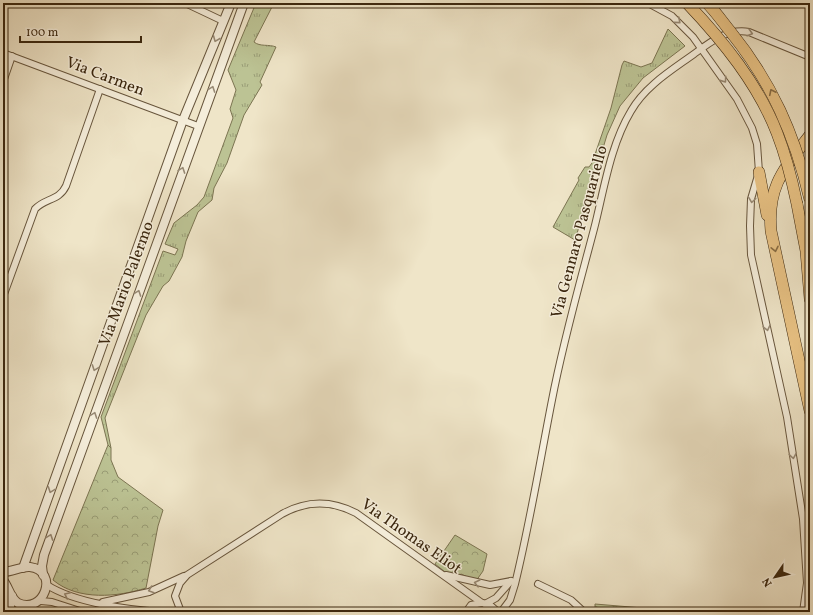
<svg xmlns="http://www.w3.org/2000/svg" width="813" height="615" viewBox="0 0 813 615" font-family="Vollkorn,serif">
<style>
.grass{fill:url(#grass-tufts);stroke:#7c7552}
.forest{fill:url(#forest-crowns);stroke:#7c7552}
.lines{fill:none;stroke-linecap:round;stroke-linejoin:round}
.minor-casing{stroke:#68563d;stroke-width:8}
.tertiary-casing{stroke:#68563d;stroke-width:10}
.trunk-casing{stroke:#3b270f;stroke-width:12}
.minor{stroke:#f5eedb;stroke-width:6}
.tertiary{stroke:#f5eedb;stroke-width:8}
.trunk{stroke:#e8c284;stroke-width:11}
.trunk-bridge-casing{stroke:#3b270f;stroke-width:12;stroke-linecap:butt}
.trunk-bridge{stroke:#e8c284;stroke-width:11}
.oneway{stroke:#988a75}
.oneway2{stroke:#896d44}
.labels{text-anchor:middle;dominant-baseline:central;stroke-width:3;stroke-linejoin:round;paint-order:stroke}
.street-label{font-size:16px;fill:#3b270f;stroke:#f5eedb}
</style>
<defs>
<pattern id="grass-tufts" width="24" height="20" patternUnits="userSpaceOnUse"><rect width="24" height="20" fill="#bcc394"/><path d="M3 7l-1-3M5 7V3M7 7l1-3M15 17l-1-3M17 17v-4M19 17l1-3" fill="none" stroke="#9a9e77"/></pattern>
<pattern id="forest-crowns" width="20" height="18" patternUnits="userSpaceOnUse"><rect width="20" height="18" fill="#bcc394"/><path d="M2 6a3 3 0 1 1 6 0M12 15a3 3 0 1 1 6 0" fill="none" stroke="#9a9e77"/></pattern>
</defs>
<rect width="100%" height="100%" fill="#efe5c8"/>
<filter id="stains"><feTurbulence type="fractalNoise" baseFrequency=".005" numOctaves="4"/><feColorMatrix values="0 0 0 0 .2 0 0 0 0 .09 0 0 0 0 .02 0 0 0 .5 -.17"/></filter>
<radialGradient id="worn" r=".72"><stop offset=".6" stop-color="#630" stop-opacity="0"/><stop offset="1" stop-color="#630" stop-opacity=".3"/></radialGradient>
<!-- grass -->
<g class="grass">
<path d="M256,3H269L273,5L254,42C260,47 269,44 276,47L260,82L262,85L244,115L227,163L214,188L212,200L198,212L186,241L182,257L169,281L163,286L146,315L105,418L111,448L108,445L101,417L163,251L175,255L178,249L165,244L174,223L197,205L204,197L233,118L230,109L236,90L228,70Z"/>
<path d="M668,29L685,46L643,78L620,106L607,135L575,240L553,227L579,180L578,178L585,167H589L592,163L611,108L622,65L624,61L641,67L652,63Z"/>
</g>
<!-- forest -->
<g class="forest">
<path d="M108,445L111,448V460L118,477L163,510L158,526L146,588C118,597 78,601 53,580Z"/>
<path d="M455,535L487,554L483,571L476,581L461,574L454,579L435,564Z"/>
<path d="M595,604L690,612H595Z"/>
</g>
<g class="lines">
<!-- minor casing -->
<g class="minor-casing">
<g id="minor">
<path d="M185,3L223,21"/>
<path d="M648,3L672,16L693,37L737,99L752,128L757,144L759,172L751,199L750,226L751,255L787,417L803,519L807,583L803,612"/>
<path d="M3,53L198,126"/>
<path d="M3,82L12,56"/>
<path d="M3,297L35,209C45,198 59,201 66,186L100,89"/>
<path d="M446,575L490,585L511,581"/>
<path d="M538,584L571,600L584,612"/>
<path d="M47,585C75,603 129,610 162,612"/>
<path d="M41,601L52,602L83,612"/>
<path d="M103,602L149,592L184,576"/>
<path d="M485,604L496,598L511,581"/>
<path d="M181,612L175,596L180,583L187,575L282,514C307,500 331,500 356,513L482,603L490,605L498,612"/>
<path d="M466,612L471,605L482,603"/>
<path d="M501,612L510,600L515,584C530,523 540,461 552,400C563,342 579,286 594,229C604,190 610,146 631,111C645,86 672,70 694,54C710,42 728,28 749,32L810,57"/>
</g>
</g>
<!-- tertiary casing -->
<g class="tertiary-casing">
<g id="tertiary">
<path d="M23,568L183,120L231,3"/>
<path d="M3,572C12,572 22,566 30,567C60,571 44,615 18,603C10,598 9,587 3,580"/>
<path d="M43,575L42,566L44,555L244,3"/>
<path d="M9,612L12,596"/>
</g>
</g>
<!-- trunk casing -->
<g class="trunk-casing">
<g id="trunk">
<path d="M810,135C784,169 767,186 771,231L810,411"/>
<path d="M759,172L767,215"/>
<path d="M797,204L806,251L810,299"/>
</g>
</g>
<!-- minor -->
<use href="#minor" class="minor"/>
<!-- tertiary -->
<use href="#tertiary" class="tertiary"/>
<!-- trunk -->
<use href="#trunk" class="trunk"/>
<!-- trunk-bridge casing -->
<g class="trunk-bridge-casing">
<g id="trunk-bridge">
<path d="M687,3C723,41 758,84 777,133C786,156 792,180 797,204"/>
<path d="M707,3C715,11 722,21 730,31C772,83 795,135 810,200"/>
</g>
</g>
<!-- trunk-bridge -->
<use href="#trunk-bridge" class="trunk-bridge"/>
</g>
<!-- one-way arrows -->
<defs><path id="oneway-chevron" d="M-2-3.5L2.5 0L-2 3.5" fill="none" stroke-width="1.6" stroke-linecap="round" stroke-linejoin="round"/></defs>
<g class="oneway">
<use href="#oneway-chevron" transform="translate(678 21) rotate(41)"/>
<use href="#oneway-chevron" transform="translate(750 33) rotate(16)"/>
<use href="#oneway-chevron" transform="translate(216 39) rotate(112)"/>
<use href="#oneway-chevron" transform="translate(724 80) rotate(55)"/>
<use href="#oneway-chevron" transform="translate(212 89) rotate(-70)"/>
<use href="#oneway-chevron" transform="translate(182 170) rotate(-70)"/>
<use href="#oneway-chevron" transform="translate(752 200) rotate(98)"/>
<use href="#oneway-chevron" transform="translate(138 293) rotate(-70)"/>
<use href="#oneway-chevron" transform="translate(767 328) rotate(77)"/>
<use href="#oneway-chevron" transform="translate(95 368) rotate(110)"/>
<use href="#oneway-chevron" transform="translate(94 415) rotate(-70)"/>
<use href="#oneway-chevron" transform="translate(793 456) rotate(81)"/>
<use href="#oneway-chevron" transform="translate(51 490) rotate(110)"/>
<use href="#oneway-chevron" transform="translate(50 537) rotate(-70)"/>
<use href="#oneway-chevron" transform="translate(477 583) rotate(-166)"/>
<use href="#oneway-chevron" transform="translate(151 590) rotate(161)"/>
<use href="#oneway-chevron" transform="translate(67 595) rotate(-155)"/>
</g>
<g class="oneway2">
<use href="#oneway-chevron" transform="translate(772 92) rotate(-116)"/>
<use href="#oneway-chevron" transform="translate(775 249) rotate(78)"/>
</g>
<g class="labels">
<!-- street labels -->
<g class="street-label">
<text transform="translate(105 77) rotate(21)">Via Carmen</text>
<text transform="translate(580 232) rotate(-75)">Via Gennaro Pasquariello</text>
<text transform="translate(127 284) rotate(-70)">Via Mario Palermo</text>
<text transform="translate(411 537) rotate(35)">Via Thomas Eliot</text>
</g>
</g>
<!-- margin -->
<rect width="813" height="615" fill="none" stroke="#efe5c8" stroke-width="16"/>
<rect x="4" y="4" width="805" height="607" fill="none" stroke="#3b270f" stroke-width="2"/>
<rect x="8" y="8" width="797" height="599" fill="none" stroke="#3b270f"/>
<!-- north arrow -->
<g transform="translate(775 577) rotate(236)" stroke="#f5eedb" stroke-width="3" paint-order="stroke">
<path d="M0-3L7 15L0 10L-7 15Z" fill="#3b270f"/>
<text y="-6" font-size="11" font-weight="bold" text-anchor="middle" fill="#3b270f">N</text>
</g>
<!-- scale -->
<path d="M20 36v6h121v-6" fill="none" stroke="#3b270f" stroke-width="2"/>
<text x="26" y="36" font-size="12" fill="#3b270f" stroke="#f5eedb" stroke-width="3" paint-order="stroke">100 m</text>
<rect width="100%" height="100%" filter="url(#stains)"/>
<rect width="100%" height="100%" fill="url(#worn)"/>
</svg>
